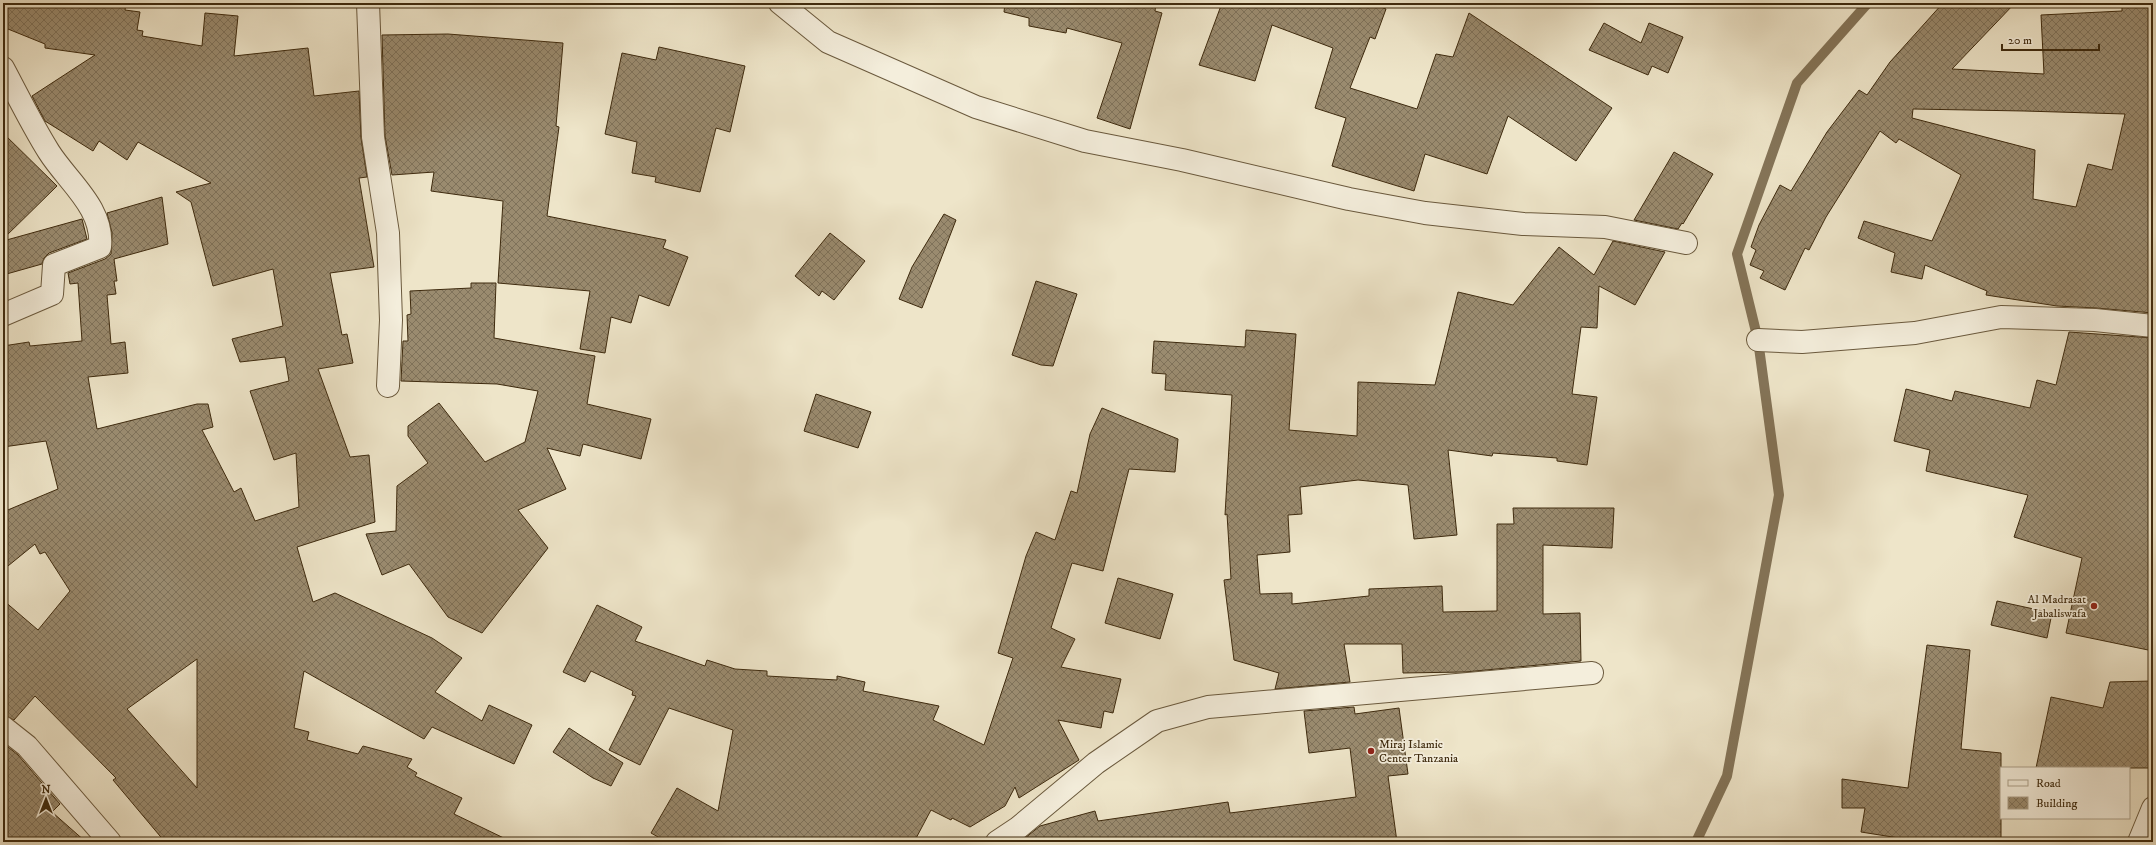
<svg xmlns="http://www.w3.org/2000/svg" width="2156" height="845" viewBox="0 0 2156 845" font-family="'IM FELL DW Pica',serif">
<style>
.lines{fill:none;stroke-linecap:round;stroke-linejoin:round}
.stream{stroke:#847458;stroke-width:10}
.building{fill:url(#building-cross-hatch);stroke:#3e2a0e;fill-rule:evenodd}
.minor-casing{stroke:#6a593d;stroke-width:24}
.minor{stroke:#f4eedc;stroke-width:22}
.poi-dot{fill:#8f2418;stroke:#f4eedc;stroke-width:1.5}
.labels{text-anchor:middle;dominant-baseline:central;stroke-width:3.5;stroke-linejoin:round;paint-order:stroke}
.poi-label{font-size:12px;fill:#3e2a0e;stroke:#f4eedc;text-anchor:end}
</style>
<defs>
<pattern id="building-cross-hatch" width="8" height="8" patternUnits="userSpaceOnUse"><rect width="8" height="8" fill="#9a8b6f"/><path d="M0 0l8 8M0 8l8-8" fill="none" stroke="#7f725a"/></pattern>
</defs>
<rect width="100%" height="100%" fill="#eee5c9"/>
<filter id="stains"><feTurbulence type="fractalNoise" baseFrequency=".005" numOctaves="4"/><feColorMatrix values="0 0 0 0 .2 0 0 0 0 .09 0 0 0 0 .02 0 0 0 .5 -.17"/></filter>
<radialGradient id="worn" r=".72"><stop offset=".6" stop-color="#630" stop-opacity="0"/><stop offset="1" stop-color="#630" stop-opacity=".3"/></radialGradient>
<g class="lines">
<!-- stream -->
<path class="stream" d="M1696,842L1727,776L1779,495L1758,340L1737,254L1797,83L1868,3"/>
</g>
<!-- building -->
<g class="building">
<path d="M3,3H126L125,10L140,12L137,30L143,31L142,36L202,46L205,13L238,16L234,56L308,48L314,96L359,91L361,138L367,177L359,178L374,267L330,273L342,335L347,334L353,363L318,369L350,457L369,455L375,522L297,547L313,602L335,593L432,638L462,658L435,692L482,721L489,705L532,725L514,764L432,727L424,739L304,671L294,728L309,732L307,740L358,754L363,746L412,759L407,767L417,773L415,776L462,798L454,814L512,842H165L113,780L116,778L35,696L14,720L3,715V600L38,630L70,591L45,552L40,554L35,544L3,570V512L58,489L46,441L3,447V346L29,342L30,346L82,341L78,283L70,284L68,273L105,259L111,254L112,233L107,213L162,197L168,244L114,259L117,281H114L116,294L107,295L111,344L125,342L128,373L88,377L97,429L197,404H208L213,427L202,430L234,492L241,488L255,521L299,507L296,453L274,460L250,391L289,381L285,357L240,362L232,339L283,326L273,269L213,286L191,202L176,192L211,183L138,142L127,160L99,141L93,151L45,121L32,96L95,55L45,48V44L3,27ZM197,659V788L127,709Z"/>
<path d="M1005,3H1156L1155,11L1162,13L1130,129L1097,118L1122,43L1067,28L1066,33L1029,26V18L1004,12Z"/>
<path d="M1222,3H1371L1386,9L1375,39L1370,37L1350,88L1417,109L1436,54L1453,57L1469,13L1612,108L1576,161L1508,116L1487,174L1425,154L1414,191L1332,166L1346,118L1315,108L1333,48L1272,25L1255,81L1199,65Z"/>
<path d="M1943,3H2015L1952,69L2044,74L2041,15L2122,11V3H2153V313L2096,308L2057,306L1986,295L1987,291L1925,265L1922,279L1891,272L1895,253L1858,238L1864,221L1932,241L1961,175L1899,139L1896,143L1880,131L1826,217L1809,250L1805,248L1785,290L1760,278L1764,271L1750,265L1756,250L1751,247L1759,225L1780,185L1791,191L1827,132L1859,90L1867,95L1890,62ZM1913,109L2024,111L2125,114L2112,170L2088,164L2076,207L2033,199L2035,150L1912,118Z"/>
<path d="M1604,23L1641,43L1649,23L1683,37L1668,73L1652,66L1648,75L1589,50Z"/>
<path d="M448,34L563,43L556,126L559,127L547,216L666,240L663,248L688,257L669,306L639,295L631,323L611,317L605,353L580,349L590,291L498,283L503,201L431,191L434,172L392,175L385,136L382,35Z"/>
<path d="M659,47L745,66L730,132L716,128L700,192L655,182L656,177L632,173L637,142L605,134L622,53L656,60Z"/>
<path d="M3,133L57,186L3,239Z"/>
<path d="M1674,152L1713,174L1683,224L1682,223L1678,229L1634,220Z"/>
<path d="M944,214L956,220L922,308L899,299L912,267Z"/>
<path d="M82,219L87,239L49,253L44,258L42,264L3,275V241Z"/>
<path d="M830,233L865,261L834,300L822,291L819,296L795,276Z"/>
<path d="M1613,241L1665,252L1635,305L1599,286L1597,328L1581,327L1572,394L1597,397L1587,465L1557,461V458L1493,453L1492,456L1448,450L1457,535L1414,539L1408,485L1358,480L1300,487L1302,514L1288,515L1290,552L1257,555L1260,594L1292,593V604L1369,596V589L1442,586L1443,612L1497,611V524H1514L1513,508H1614L1612,548L1543,545V614L1580,613L1581,661L1465,672L1403,673L1402,644H1344L1350,682L1275,689L1279,673L1234,660L1224,580L1231,579L1227,514L1225,515L1232,395L1165,390L1166,374L1152,373L1154,341L1245,347L1246,330L1296,334L1289,430L1357,436L1358,382L1435,385L1458,292L1513,305L1559,247L1594,275Z"/>
<path d="M1036,281L1077,294L1053,366L1041,365L1012,355Z"/>
<path d="M471,283H496L494,338L595,356L587,404L651,419L641,459L583,444L580,456L547,448L566,489L518,510L548,548L482,633L448,617L409,564L382,575L366,534L396,531L397,486L428,463L408,436V426L439,403L485,462L525,442L538,391L497,384L401,381L403,341H408L407,315L411,314L410,291L471,288Z"/>
<path d="M2069,332L2153,338V651L2066,633L2082,558L2014,537L2028,495L1926,471L1930,450L1894,441L1906,389L1952,401L1955,391L2030,408L2037,380L2056,385Z"/>
<path d="M816,394L871,412L858,448L804,431Z"/>
<path d="M1102,408L1178,439L1175,472L1129,469L1103,571L1072,563L1051,628L1075,639L1061,667L1121,679L1113,713L1104,711L1101,728L1058,720L1079,760L1019,798L1015,787L1005,806L970,827L952,818L951,820L931,810L914,842H667L651,833L677,788L718,811L733,730L669,708L640,765L609,750L636,696L632,695L633,691L591,671L585,682L563,672L597,605L642,627L635,641L705,666L707,660L735,669L767,671V676L837,680V676L865,682L863,691L939,706L933,720L984,745L1013,658L998,653L1026,556L1036,532L1055,540L1071,491L1077,493L1090,434Z"/>
<path d="M1118,578L1173,594L1160,639L1105,623Z"/>
<path d="M1997,601L2052,613L2047,638L1991,625Z"/>
<path d="M1927,645L1970,650L1961,749L2001,753V842H1924L1861,832L1865,808H1842V779L1908,788Z"/>
<path d="M2153,681V768H2036L2051,697L2103,708L2110,682Z"/>
<path d="M1354,707L1355,714L1399,708L1408,774L1388,776L1397,842H1020L1040,826L1095,811L1098,821L1228,802L1230,813L1356,797L1350,748L1309,753L1304,711Z"/>
<path d="M569,728L623,763L611,786L593,778L553,752Z"/>
<path d="M3,743L18,755L60,804L52,812L86,842H3Z"/>
</g>
<g class="lines">
<!-- minor casing -->
<g class="minor-casing">
<g id="minor">
<path d="M368,3L373,137L388,233L391,320L388,386"/>
<path d="M780,3L828,42L976,107L1085,141L1182,160L1349,199L1425,213L1523,224L1605,227L1686,243"/>
<path d="M3,68C18,96 32,125 49,152C68,182 104,208 100,247L54,265L52,294L3,315"/>
<path d="M1758,340L1802,342L1915,333L2001,317L2095,320L2153,326"/>
<path d="M3,727L27,746L110,842"/>
<path d="M997,842L1018,828L1096,763L1157,721L1208,707L1592,673"/>
<path d="M2139,842L2153,808"/>
</g>
</g>
<!-- minor -->
<use href="#minor" class="minor"/>
</g>
<!-- markers -->
<g class="poi-dot">
<circle cx="2094" cy="606" r="4"/>
<circle cx="1371" cy="751" r="4"/>
</g>
<g class="labels">
<!-- poi labels -->
<g class="poi-label">
<text x="2086" y="599">Al Madrasat<tspan x="2086" dy="14">Jabaliswafa</tspan></text>
<text x="1379" y="744" text-anchor="start">Miraj Islamic<tspan x="1379" dy="14">Center Tanzania</tspan></text>
</g>
</g>
<!-- margin -->
<rect width="2156" height="845" fill="none" stroke="#eee5c9" stroke-width="16"/>
<rect x="4" y="4" width="2148" height="837" fill="none" stroke="#3e2a0e" stroke-width="2"/>
<rect x="8" y="8" width="2140" height="829" fill="none" stroke="#3e2a0e"/>
<!-- legend -->
<rect x="2000" y="767" width="130" height="52" fill="#f4eedc" stroke="#aba08a"/>
<rect x="2008" y="780" width="20" height="6" fill="#f4eedc" stroke="#aba08a"/>
<text x="2036" y="787" font-size="12" fill="#3e2a0e">Road</text>
<rect x="2008" y="797" width="20" height="12" fill="url(#building-cross-hatch)" stroke="#aba08a"/>
<text x="2036" y="807" font-size="12" fill="#3e2a0e">Building</text>
<!-- north arrow -->
<g transform="translate(46 799)" stroke="#f4eedc" stroke-width="3" paint-order="stroke">
<path d="M0-3L7 15L0 10L-7 15Z" fill="#3e2a0e"/>
<text y="-6" font-size="11" font-weight="bold" text-anchor="middle" fill="#3e2a0e">N</text>
</g>
<!-- scale -->
<path d="M2002 44v6h97v-6" fill="none" stroke="#3e2a0e" stroke-width="2"/>
<text x="2008" y="44" font-size="12" fill="#3e2a0e" stroke="#f4eedc" stroke-width="3" paint-order="stroke">20 m</text>
<rect width="100%" height="100%" filter="url(#stains)"/>
<rect width="100%" height="100%" fill="url(#worn)"/>
</svg>
